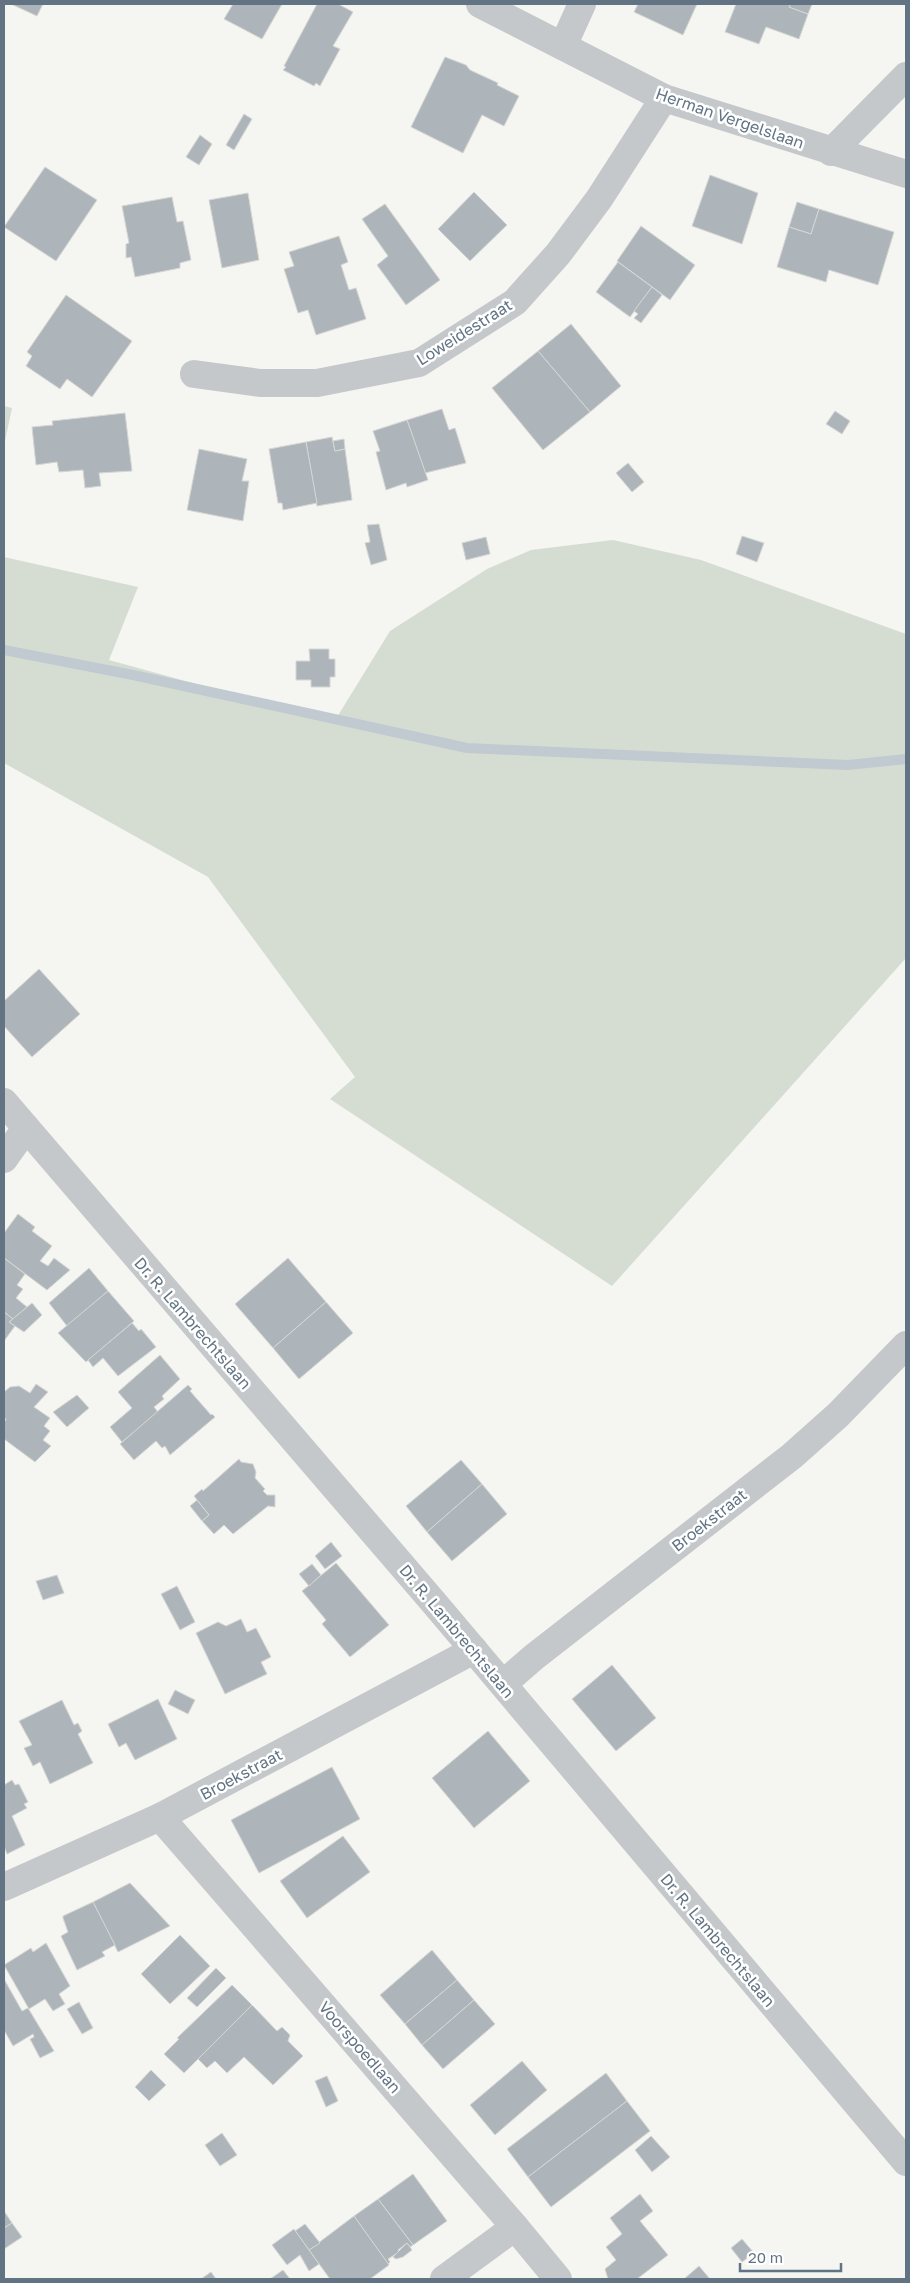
<svg xmlns="http://www.w3.org/2000/svg" width="910" height="2283" viewBox="0 0 910 2283" font-family="'Golos Text',sans-serif">
<style>
.green{fill:#d5ddd2}
.lines{fill:none;stroke-linecap:round;stroke-linejoin:round}
.stream{stroke:#c0cad0;stroke-width:10}
.building{fill:#aeb5ba;stroke:#d6d7d4}
.minor{stroke:#c4c8cb;stroke-width:28}
.labels{text-anchor:middle;dominant-baseline:central;stroke-width:5;stroke-linejoin:round;paint-order:stroke}
.street-label{font-size:16px;fill:#627484;stroke:#fff}
</style>
<rect width="100%" height="100%" fill="#f5f5f1"/>
<!-- green -->
<g class="green">
<path d="M4,406L12,408L4,446Z"/>
<path d="M613,540L701,560L906,634V958L612,1286L330,1099L355,1077L208,877L4,763V557L138,587L109,660L334,722L390,631L487,569L531,550Z"/>
</g>
<g class="lines">
<!-- stream -->
<path class="stream" d="M4,650L133,675L467,748L848,765L906,759"/>
</g>
<!-- building -->
<g class="building">
<path d="M11,4H43L37,16Z"/>
<path d="M233,4H282L262,39L224,19Z"/>
<path d="M317,4H338L353,12L333,46L340,49L320,86L316,83L314,86L283,70L286,67L284,66Z"/>
<path d="M638,4H697L683,35L634,12Z"/>
<path d="M736,4H791L789,7L808,14L799,39L766,27L759,44L725,32Z"/>
<path d="M791,4H812L808,14L789,7Z"/>
<path d="M445,57L466,65L470,70L498,83L497,85L519,96L504,126L482,115L463,153L411,127Z"/>
<path d="M244,114L252,119L234,150L226,145Z"/>
<path d="M200,135L212,144L199,165L186,157Z"/>
<path d="M45,167L97,200L56,261L4,227Z"/>
<path d="M710,175L758,193L742,244L692,226Z"/>
<path d="M474,192L507,225L470,261L438,229Z"/>
<path d="M248,193L259,260L222,268L209,200Z"/>
<path d="M172,197L177,222L183,221L191,260L180,263V268L135,277L131,257L126,258V244L129,243L122,206Z"/>
<path d="M797,202L819,209L811,234L789,227Z"/>
<path d="M385,204L440,280L406,305L377,265L388,256L362,219Z"/>
<path d="M819,209L894,232L878,285L829,270L826,282L777,267L789,227L811,234Z"/>
<path d="M641,226L695,265L670,300L617,261Z"/>
<path d="M339,236L348,262L341,265L349,290L356,288L366,319L316,335L308,310L298,313L284,269L294,266L289,252Z"/>
<path d="M618,262L652,287L630,317L596,292Z"/>
<path d="M652,287L662,295L641,323L634,318L638,314L634,311Z"/>
<path d="M66,295L132,341L92,397L67,379L60,389L26,366L32,356L27,352Z"/>
<path d="M571,324L621,386L590,412L538,351Z"/>
<path d="M538,351L590,412L543,450L492,388Z"/>
<path d="M442,409L449,430L455,428L466,463L425,473L407,420Z"/>
<path d="M835,411L850,421L842,434L826,424Z"/>
<path d="M125,413L132,471L99,473L101,486L85,488L83,470L59,472L57,462L36,465L32,427L53,425L52,421Z"/>
<path d="M407,420L428,480L407,487L406,483L386,490L376,452L380,451L373,431Z"/>
<path d="M332,437L335,451L345,449L352,500L317,506L306,442Z"/>
<path d="M344,439L345,449L335,451L333,441Z"/>
<path d="M306,442L317,503L283,510L282,503H278L269,449Z"/>
<path d="M199,449L247,459L242,481H249L243,521L187,510Z"/>
<path d="M628,463L644,482L632,492L616,473Z"/>
<path d="M379,524L387,560L371,565L365,543L370,542L367,525Z"/>
<path d="M742,536L764,543L757,562L736,554Z"/>
<path d="M486,537L490,554L466,560L462,543Z"/>
<path d="M309,649H329V659H335V677H330V687H311V680H296V661H310Z"/>
<path d="M39,969L80,1014L32,1057L4,1026V1001Z"/>
<path d="M18,1214L35,1227L32,1231L52,1246L40,1261L48,1266L54,1258L70,1270L47,1290L4,1258V1233Z"/>
<path d="M4,1258L25,1274L17,1285L23,1289L16,1298L27,1307L13,1319L4,1312Z"/>
<path d="M288,1258L326,1302L273,1348L235,1304Z"/>
<path d="M89,1268L108,1291L67,1326L49,1303Z"/>
<path d="M108,1291L134,1321L86,1362L58,1333Z"/>
<path d="M326,1302L353,1333L299,1379L273,1348Z"/>
<path d="M32,1303L42,1315L24,1332L9,1322Z"/>
<path d="M4,1312L13,1319L9,1322L15,1326L4,1341Z"/>
<path d="M132,1323L139,1331L141,1329L156,1347L118,1376L103,1358L93,1367L88,1360Z"/>
<path d="M160,1355L180,1379L162,1396L164,1399L154,1407L158,1412L122,1442L110,1427L132,1408L118,1392Z"/>
<path d="M36,1384L48,1392L34,1407L50,1418L44,1426L50,1431L43,1440L51,1446L35,1462L4,1439V1423L6,1419L4,1417V1392L10,1387L19,1386L30,1393Z"/>
<path d="M188,1385L192,1389L190,1391L211,1415L212,1414L215,1417L170,1455L165,1446L162,1448L156,1441L134,1460L120,1444Z"/>
<path d="M77,1395L89,1408L67,1427L53,1412Z"/>
<path d="M239,1459L241,1462L253,1464L256,1472L255,1478L265,1489L263,1491L267,1495H275V1507L268,1506L233,1534L224,1525L214,1534L202,1521L209,1515L194,1496L202,1489L203,1491Z"/>
<path d="M461,1460L482,1484L427,1532L406,1506Z"/>
<path d="M482,1484L507,1514L452,1561L427,1532Z"/>
<path d="M197,1500L209,1515L202,1521L190,1506Z"/>
<path d="M331,1542L342,1556L325,1569L315,1556Z"/>
<path d="M336,1563L389,1625L350,1657L322,1624L326,1620L302,1591Z"/>
<path d="M312,1564L321,1575L309,1586L299,1574Z"/>
<path d="M57,1575L64,1593L43,1600L36,1581Z"/>
<path d="M177,1586L195,1622L180,1630L161,1594Z"/>
<path d="M241,1619L247,1632L256,1628L271,1657L261,1662L267,1674L225,1694L196,1633L218,1622L226,1626Z"/>
<path d="M612,1665L656,1718L616,1751L572,1699Z"/>
<path d="M175,1690L195,1700L188,1714L168,1704Z"/>
<path d="M158,1699L177,1739L135,1760L126,1743L119,1747L108,1724Z"/>
<path d="M62,1700L74,1725L78,1723L82,1731L78,1734L93,1763L50,1784L40,1762L33,1766L24,1748L32,1745L19,1721Z"/>
<path d="M488,1731L530,1781L474,1828L432,1778Z"/>
<path d="M332,1767L360,1819L259,1873L231,1820Z"/>
<path d="M12,1780L15,1785L19,1784L28,1802L24,1804L27,1808L12,1816L25,1845L7,1854L4,1846V1785Z"/>
<path d="M343,1836L370,1872L307,1918L280,1881Z"/>
<path d="M130,1883L170,1926L118,1952L93,1902Z"/>
<path d="M93,1902L115,1945L102,1952L105,1956L77,1970L61,1936L68,1932L63,1918V1916Z"/>
<path d="M180,1935L210,1966L170,2004L141,1974Z"/>
<path d="M46,1943L70,1986L59,1994L65,2004L53,2011L45,1999L29,2009L4,1965L31,1948L33,1952Z"/>
<path d="M432,1950L457,1980L405,2024L380,1995Z"/>
<path d="M216,1968L226,1978L197,2007L187,1998Z"/>
<path d="M4,1979L22,2011L28,2008L54,2051L40,2058L30,2039L34,2037L33,2034L13,2046L4,2030Z"/>
<path d="M457,1980L474,2000L422,2045L405,2024Z"/>
<path d="M232,1985L252,2005L184,2073L164,2054L179,2039L177,2038Z"/>
<path d="M474,2000L495,2024L443,2069L422,2045Z"/>
<path d="M79,2002L93,2028L82,2034L67,2009Z"/>
<path d="M252,2005L277,2031L282,2027L290,2035L288,2041L303,2056L273,2085L244,2057L227,2073L215,2061L207,2068L198,2059Z"/>
<path d="M522,2061L547,2090L495,2135L470,2105Z"/>
<path d="M151,2070L166,2085L149,2101L135,2087Z"/>
<path d="M606,2073L627,2101L528,2177L507,2149Z"/>
<path d="M327,2076L338,2101L326,2107L315,2081Z"/>
<path d="M627,2101L650,2131L551,2207L528,2177Z"/>
<path d="M222,2133L237,2155L220,2166L205,2145Z"/>
<path d="M651,2136L670,2157L652,2172L635,2150Z"/>
<path d="M413,2174L447,2221L413,2245L378,2199Z"/>
<path d="M640,2194L653,2211L640,2221L668,2255L637,2279H608L605,2269L616,2260L606,2247L622,2234L610,2218Z"/>
<path d="M378,2199L413,2245L410,2247L407,2243L398,2250L399,2252L388,2259L390,2262L388,2264L354,2216Z"/>
<path d="M4,2211L12,2223L4,2228Z"/>
<path d="M354,2216L389,2265L370,2279H330L309,2250Z"/>
<path d="M12,2223L22,2237L4,2249V2228Z"/>
<path d="M305,2224L320,2243L309,2250L295,2231Z"/>
<path d="M294,2229L319,2264L309,2271L300,2255L287,2265L272,2245Z"/>
<path d="M742,2239L754,2253L742,2262L731,2248Z"/>
<path d="M407,2243L412,2250L403,2257L396,2259L393,2257Z"/>
<path d="M699,2266L710,2279H684Z"/>
<path d="M283,2270L290,2279H270Z"/>
<path d="M211,2272L216,2279H201Z"/>
</g>
<g class="lines">
<!-- minor -->
<g class="minor">
<path d="M480,4L664,98L906,174"/>
<path d="M563,46L582,4"/>
<path d="M831,152L906,76"/>
<path d="M194,374L260,383H317L419,363L515,302L558,254L599,199L664,98"/>
<path d="M4,1102L435,1604L906,2162"/>
<path d="M4,1159L26,1128"/>
<path d="M503,1684L534,1657L792,1456L838,1415L906,1345"/>
<path d="M160,1817L515,2227L558,2279"/>
<path d="M4,1887L160,1817L474,1650"/>
<path d="M444,2279L515,2227"/>
</g>
</g>
<g class="labels">
<!-- street labels -->
<g class="street-label">
<text transform="translate(730 118) rotate(19)">Herman Vergelslaan</text>
<text transform="translate(464 332) rotate(-32)">Loweidestraat</text>
<text transform="translate(193 1323) rotate(49)">Dr. R. Lambrechtslaan</text>
<text transform="translate(709 1520) rotate(-38)">Broekstraat</text>
<text transform="translate(457 1631) rotate(50)">Dr. R. Lambrechtslaan</text>
<text transform="translate(241 1774) rotate(-28)">Broekstraat</text>
<text transform="translate(718 1940) rotate(50)">Dr. R. Lambrechtslaan</text>
<text transform="translate(360 2047) rotate(49)">Voorspoedlaan</text>
</g>
</g>
<!-- border -->
<rect width="910" height="2283" fill="none" stroke="#627484" stroke-width="10"/>
<!-- scale -->
<path d="M740 2263v8h101v-8" fill="none" stroke="#627484" stroke-width="2.5"/>
<text x="748" y="2263" font-size="15" fill="#627484" stroke="#ffffff" stroke-width="4" paint-order="stroke">20 m</text>
</svg>
